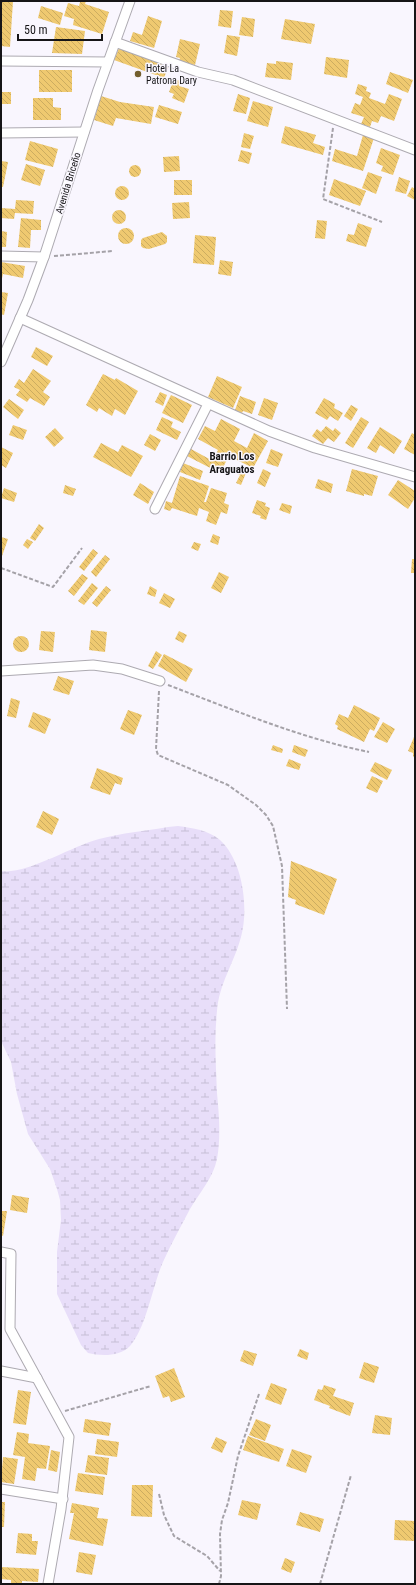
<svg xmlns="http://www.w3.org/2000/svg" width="416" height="1585" viewBox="0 0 416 1585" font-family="'Roboto Condensed',sans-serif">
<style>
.wetland{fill:url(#wetland-marsh)}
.building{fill:url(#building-back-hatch)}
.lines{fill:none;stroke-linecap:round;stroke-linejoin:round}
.street-casing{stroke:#adaab1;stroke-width:11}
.path{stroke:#a5a2a8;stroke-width:2;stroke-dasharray:4 2;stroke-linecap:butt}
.street{stroke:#fff;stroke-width:9}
.poi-dot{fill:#735e2d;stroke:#f9f6fe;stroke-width:1.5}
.labels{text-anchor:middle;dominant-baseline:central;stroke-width:3;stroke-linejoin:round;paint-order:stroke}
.poi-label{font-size:10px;fill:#161517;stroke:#f9f6fe;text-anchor:start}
.street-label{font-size:10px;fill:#161517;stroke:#f9f6fe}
.neighbourhood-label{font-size:11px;font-weight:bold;fill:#161517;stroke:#f9f6fe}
</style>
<defs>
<pattern id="wetland-marsh" width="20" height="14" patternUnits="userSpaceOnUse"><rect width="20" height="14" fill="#e8def9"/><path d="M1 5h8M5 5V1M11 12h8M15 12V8" fill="none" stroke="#c6bed5"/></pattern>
<pattern id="building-back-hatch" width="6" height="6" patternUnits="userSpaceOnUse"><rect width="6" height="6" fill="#efc970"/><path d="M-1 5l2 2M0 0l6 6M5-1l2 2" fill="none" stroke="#ccac60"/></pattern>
</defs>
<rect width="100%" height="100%" fill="#f9f6fe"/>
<!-- wetland -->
<path class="wetland" d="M178,826C193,828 208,830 220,840C243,861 249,908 241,937C234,963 219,984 217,1011C214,1039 216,1066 217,1093C219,1115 221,1137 217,1159C213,1178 200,1192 190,1209C181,1226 171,1244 163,1262C152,1287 147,1326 130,1346C120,1357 100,1356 88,1353L81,1345L57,1294V1252L61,1220L60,1200L57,1189L50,1169L28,1134L17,1094L11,1062L1,1041V871C26,875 72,846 99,839C122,833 145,831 168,827Z"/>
<!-- building -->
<g class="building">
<path d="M1,1H13L10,47L1,46Z"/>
<path d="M77,1H86L85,4L109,12L102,34L73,25L74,19L64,16L68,3L79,6L80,2Z"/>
<path d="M41,6L63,13L60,25L38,18Z"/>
<path d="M220,10L233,11L231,28L218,26Z"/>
<path d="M148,16L162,21L154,48L130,41L133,32L142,35Z"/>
<path d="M242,17L255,19L253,37L239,35Z"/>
<path d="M285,19L315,24L311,44L281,39Z"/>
<path d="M56,27L85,31L82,54L52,53Z"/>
<path d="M227,35L240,37L237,56L224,53Z"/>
<path d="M180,39L200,44L195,65L179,61L180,58L176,57Z"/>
<path d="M119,48L169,65L164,78L114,60Z"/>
<path d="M326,57L349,60L347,78L324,74Z"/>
<path d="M276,61L293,63L291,80L265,77L267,63L276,64Z"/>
<rect x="39" y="70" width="33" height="22"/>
<path d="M390,72L413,80L408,93L386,84Z"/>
<path d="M174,79L181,81L179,86L189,89L184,103L172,98L174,94L169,92Z"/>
<path d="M358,84L367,87L366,91L371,93L369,98L385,104L389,94L402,99L394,121L381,116L378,123L372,121L370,127L361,124L364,117L351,113L355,103L360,105L363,97L355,94Z"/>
<rect x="1" y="92" width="10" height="12"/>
<path d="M238,94L250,98L246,114L233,111Z"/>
<path d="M101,96L120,102L154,107L151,124L116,118L113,126L94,120Z"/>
<path d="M33,98H53V107L61,108V120H33Z"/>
<path d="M253,101L273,107L268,127L247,121Z"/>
<path d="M159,105L182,112L178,124L155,117Z"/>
<path d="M285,126L316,135L313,143L325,147L323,155L281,143Z"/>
<path d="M244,133L254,136L250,149L241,147Z"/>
<path d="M363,135L374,138L363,171L332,161L335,149L357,156Z"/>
<path d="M30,141L58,149L53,167L25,160Z"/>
<path d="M381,148L400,155L393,175L381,171L383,166L376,163Z"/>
<path d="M241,150L252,153L249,164L238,161Z"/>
<path d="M179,156L180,171L164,172L163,157Z"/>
<path d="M1,161L8,162L3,187H1Z"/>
<path d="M26,164L45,170L40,186L21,180Z"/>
<circle cx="135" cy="171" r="6"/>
<path d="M368,172L382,177L376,194L362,188Z"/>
<path d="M399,177L410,181L406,194L395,191Z"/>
<path d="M334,179L366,191L360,206L329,195Z"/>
<rect x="174" y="180" width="18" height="15"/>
<circle cx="122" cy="193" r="7"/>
<path d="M412,187L415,189V200L407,196Z"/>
<path d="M16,200L34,201L33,214L15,213L14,219L1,218V208L15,209Z"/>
<path d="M189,202L190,218L173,219L172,203Z"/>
<circle cx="119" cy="217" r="7"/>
<path d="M21,218L41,220V230H31L30,248L18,247Z"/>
<path d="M317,220L327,221L325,239L315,238Z"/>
<path d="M358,223L372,228L366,247L346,241L348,234L354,235Z"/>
<circle cx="126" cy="236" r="8"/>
<path d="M1,231L7,232L6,247H1Z"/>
<path d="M162,232L167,236V242L165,244L149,249L143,248L141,246V240L143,238Z"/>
<path d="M195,235L216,237L214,265L193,263Z"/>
<path d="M220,260L233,262L231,276L218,274Z"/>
<path d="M1,262L25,266L23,278L3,274L1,283Z"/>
<path d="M1,292L8,293L4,315L1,314Z"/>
<path d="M36,347L53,356L47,366L31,357Z"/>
<path d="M33,369L51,381L43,392L50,397L44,406L30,398L27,402L16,395L20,390L14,387L19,379L24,383Z"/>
<path d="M103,374L115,380L116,378L138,391L125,415L115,409L112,416L99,408L97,412L86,405Z"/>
<path d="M217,376L242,387L233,408L208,397Z"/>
<path d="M160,392L167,395L163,406L155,402Z"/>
<path d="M171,395L192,405L183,423L162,413Z"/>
<path d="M240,396L256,402L252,414L243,411L242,413L235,410Z"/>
<path d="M264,398L278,403L272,420L258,415Z"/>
<path d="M324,398L335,404L334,408L343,413L338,421L330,416L327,420L315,413Z"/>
<path d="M9,399L24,410L18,419L3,407Z"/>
<path d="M351,405L358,409L351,421L344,416Z"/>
<path d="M162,417L173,422L171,427L181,432L177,440L156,430Z"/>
<path d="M361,417L369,422L353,448L345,443Z"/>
<path d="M221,419L240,429L234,441L247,448L254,433L268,441L253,468L229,456L220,473L187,456L191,449L213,461L218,450L198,439L205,426L215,431Z"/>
<path d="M13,425L27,430L23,440L9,435Z"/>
<path d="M326,426L333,431L335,428L341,433L334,442L328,438L323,444L312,436L317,429L321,432Z"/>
<path d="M380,427L402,441L394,454L380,445L376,453L367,448Z"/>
<path d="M55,428L64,438L54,447L45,437Z"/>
<path d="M412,433L415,435V455L404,449Z"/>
<path d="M150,434L161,440L155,451L144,445Z"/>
<path d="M101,443L118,452L122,445L143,456L131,477L93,457Z"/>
<path d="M1,447L13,453L6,468L1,465Z"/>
<path d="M271,449L283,454L278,467L266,463Z"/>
<path d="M183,463L203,471L200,480L180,472Z"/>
<path d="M234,467L246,473L241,485L236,483L240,475L232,472Z"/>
<path d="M263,469L271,473L265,487L257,483Z"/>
<path d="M352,469L378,476L372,496L364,494V496L346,491Z"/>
<path d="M180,476L209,486L204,502H206L211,488L227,493L224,503L229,505L227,514L221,512L216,525L206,521L209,512L199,508L197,516L172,508L170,511L164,509L166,501L172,503Z"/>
<path d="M318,479L333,484L331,493L315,488Z"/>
<path d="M398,480L415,491V498L408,509L388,495Z"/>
<path d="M140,483L154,492L148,504L133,495Z"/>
<path d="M65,485L76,489L73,496L63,493Z"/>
<path d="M4,488L17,493L14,502L1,498Z"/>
<path d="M257,500L266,503L265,506L270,508L266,520L260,518L261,516L252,513Z"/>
<path d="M282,503L292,506L290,514L279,510Z"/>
<path d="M39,524L44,528L35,541L30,538Z"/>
<path d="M213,534L220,537L218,545L210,542Z"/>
<path d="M1,537L8,539L1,559Z"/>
<path d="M27,539L33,542L28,549L23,545Z"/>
<path d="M194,542L201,544L198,551L191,548Z"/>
<path d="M93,549L98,553L84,571L79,567Z"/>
<path d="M105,555L110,559L96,577L91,572Z"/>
<path d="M412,559H415V573H411Z"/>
<path d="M219,572L229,577L221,593L211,588Z"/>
<path d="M82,574L88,578L74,596L68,591Z"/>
<path d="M92,583L98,588L84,605L78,601Z"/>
<path d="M106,586L111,590L97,607L92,603Z"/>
<path d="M150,586L157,590L155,597L147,594Z"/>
<path d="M164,593L175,599L170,608L159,603Z"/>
<path d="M91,630L107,632L105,652L89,650Z"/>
<path d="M41,631L55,632L53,652L39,650Z"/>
<path d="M179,631L187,635L183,643L175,639Z"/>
<circle cx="21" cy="644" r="8"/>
<path d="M156,651L162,655L153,669L148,666Z"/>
<path d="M164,654L193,669L186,682L158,666Z"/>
<path d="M58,676L74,681L69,695L53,690Z"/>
<path d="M11,698L20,701L16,718L7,716Z"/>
<path d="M354,705L380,718L374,731L370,729L364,742L337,729L338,726L335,724L339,714L348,718Z"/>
<path d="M128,710L142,715L134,735L120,729Z"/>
<path d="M33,712L51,719L45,734L28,727Z"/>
<path d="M383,722L395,729L387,743L374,737Z"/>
<path d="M414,737L415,738V759L413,756V753L408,751Z"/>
<path d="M273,745L283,749L282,753L271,750Z"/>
<path d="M294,745L308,750L305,757L292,752Z"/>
<path d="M289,759L301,764L299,770L286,766Z"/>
<path d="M375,762L392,770L387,780L370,771Z"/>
<path d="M97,768L123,778L121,785L115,783L110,795L90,788Z"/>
<path d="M372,776L383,781L377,793L366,788Z"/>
<path d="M43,811L59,819L52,835L36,827Z"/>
<path d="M291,861L337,879L324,915L295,904L296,900L288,897Z"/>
<path d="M12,1195L29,1198L27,1213L10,1210Z"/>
<path d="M1,1211H7L3,1236L1,1235Z"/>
<path d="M300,1349L309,1353L307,1360L297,1356Z"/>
<path d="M244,1350L257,1354L253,1366L240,1361Z"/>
<path d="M364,1362L379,1367L374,1383L359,1378Z"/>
<path d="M174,1368L185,1397L171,1402L169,1396L163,1398L155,1376Z"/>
<path d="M271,1383L287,1389L281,1405L265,1399Z"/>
<path d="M324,1385L336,1389L333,1396L354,1403L350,1416L329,1408L330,1406L314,1400L318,1389L322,1390Z"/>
<path d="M18,1390L31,1392L26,1425L13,1423Z"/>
<path d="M375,1415L392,1418L390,1435L372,1433Z"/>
<path d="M85,1419L111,1423L109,1436L83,1432Z"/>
<path d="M256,1419L271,1425L265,1441L249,1435Z"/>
<path d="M17,1432L29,1434L28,1443L50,1446L46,1469L37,1468L35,1481L22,1479L25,1457L13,1455Z"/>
<path d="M248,1436L284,1449L279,1462L243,1450Z"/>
<path d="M216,1437L227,1442L222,1453L211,1448Z"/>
<path d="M97,1439L119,1442L117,1457L95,1454Z"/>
<path d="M292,1449L312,1456L306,1473L286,1466Z"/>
<path d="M51,1450L60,1452L57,1472L48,1470Z"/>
<path d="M88,1455L109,1458L107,1475L85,1472Z"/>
<path d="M3,1457L18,1459L14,1484L1,1482Z"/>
<path d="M78,1473L105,1477L103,1495L75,1491Z"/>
<path d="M132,1485H153L152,1517L131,1516Z"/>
<path d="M242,1500L261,1504L257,1520L238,1515Z"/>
<path d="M1,1502H5L4,1527H1Z"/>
<path d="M72,1503L99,1508L97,1518L108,1519L103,1546L69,1539L74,1513H70Z"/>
<path d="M300,1512L324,1519L320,1532L296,1525Z"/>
<path d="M395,1520L415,1521V1541L394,1540Z"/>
<path d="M18,1533L32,1534V1541H38L36,1555L16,1553Z"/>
<path d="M79,1552L96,1555L92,1575L76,1572Z"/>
<path d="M285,1558L295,1562L291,1573L281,1569Z"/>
<path d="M1,1567L39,1569L38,1582L22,1581V1584H11V1580L1,1579Z"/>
</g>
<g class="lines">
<!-- street casing -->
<g class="street-casing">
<g id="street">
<path d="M115,42L198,72L233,80L415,150"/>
<path d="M1,61L108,62"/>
<path d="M1,133L84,132"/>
<path d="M1,256L44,257"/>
<path d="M20,318L269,431L315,448L415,477"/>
<path d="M1,362L28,300L44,257L98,90L130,1"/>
<path d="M155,509L208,404"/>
<path d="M1,671L93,665L122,669L160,681"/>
<path d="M1,1252L11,1254L10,1329L69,1437L61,1509L48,1584"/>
<path d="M1,1371L37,1378"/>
<path d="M1,1489L63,1499"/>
</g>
</g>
<!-- path -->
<g class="path">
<path d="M333,128L323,199L382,222"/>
<path d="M54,256L113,251"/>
<path d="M1,568L53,587L82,548"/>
<path d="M168,685C234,710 300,738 369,752"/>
<path d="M159,691L156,749L158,755L228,785L256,805L266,815L273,826L282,866L287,1009"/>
<path d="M65,1411L151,1386"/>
<path d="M159,1494L164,1515L174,1536L207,1556L220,1571"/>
<path d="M219,1584L221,1576L220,1534L222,1520L228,1503L238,1456L259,1394"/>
<path d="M320,1584L351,1475"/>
</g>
<!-- street -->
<use href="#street" class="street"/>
</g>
<!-- markers -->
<circle class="poi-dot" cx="138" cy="74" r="4"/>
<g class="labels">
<!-- poi labels -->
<g class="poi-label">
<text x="146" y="68">Hotel La<tspan x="146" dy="12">Patrona Dary</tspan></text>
</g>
<!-- street labels -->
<g class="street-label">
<text transform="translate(68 183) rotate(-73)">Avenida Briceño</text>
</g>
<!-- neighbourhood labels -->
<g class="neighbourhood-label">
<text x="232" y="456">Barrio Los<tspan x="232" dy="13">Araguatos</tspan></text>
</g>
</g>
<!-- border -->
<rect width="416" height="1585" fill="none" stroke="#161517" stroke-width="4"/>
<!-- scale -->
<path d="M18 34v6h84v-6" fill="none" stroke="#161517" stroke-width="2"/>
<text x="24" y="34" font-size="12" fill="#161517" stroke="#f9f6fe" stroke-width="3" paint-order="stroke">50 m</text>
</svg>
